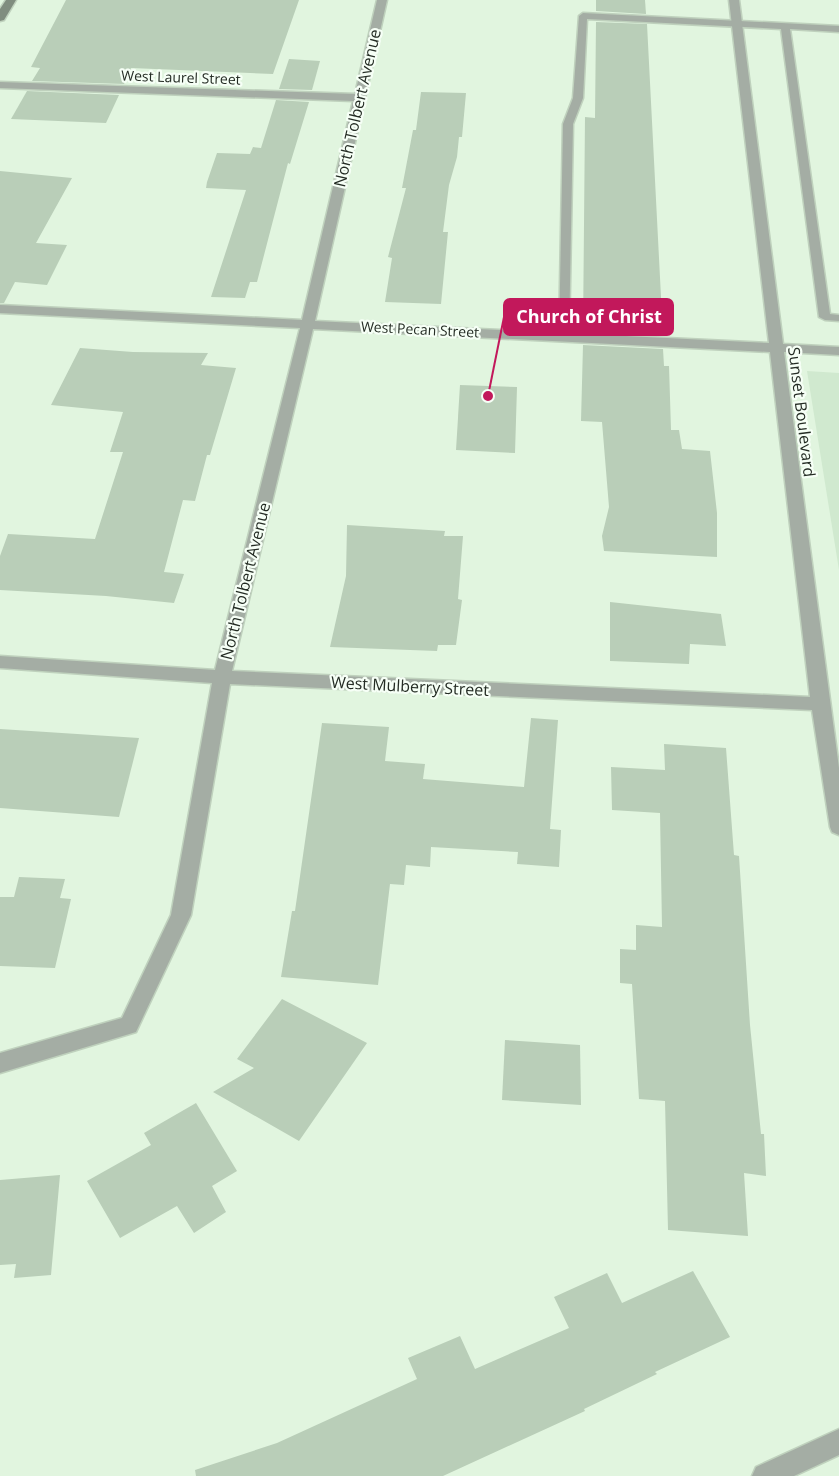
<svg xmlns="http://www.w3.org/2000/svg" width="839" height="1476" viewBox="0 0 839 1476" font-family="'Open Sans',sans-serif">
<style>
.built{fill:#d0e9cf}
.building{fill:#b9ceb8}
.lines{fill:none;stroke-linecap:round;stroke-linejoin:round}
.lane-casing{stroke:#bfd1bd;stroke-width:3}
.street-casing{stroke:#bfd1bd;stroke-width:3}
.secondary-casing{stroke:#bfd1bd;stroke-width:3}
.lane{fill:#a4ada4;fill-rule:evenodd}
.street{fill:#a4ada4;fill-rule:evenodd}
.secondary{fill:#808d7f;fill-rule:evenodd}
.labels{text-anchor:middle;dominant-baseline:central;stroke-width:4.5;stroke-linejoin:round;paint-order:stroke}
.far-street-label{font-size:14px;fill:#242c24;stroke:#f6fff6}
.street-label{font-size:16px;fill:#242c24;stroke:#f6fff6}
.leader{fill:none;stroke:#c2185b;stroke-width:2}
.callout-dot{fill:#c2185b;stroke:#f6fff6;stroke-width:2}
.callout{fill:#c2185b;stroke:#c2185b;stroke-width:2}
.callout-label{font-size:18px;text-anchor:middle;font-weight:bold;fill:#fff}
</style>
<rect width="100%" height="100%" fill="#e1f5df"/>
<!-- built -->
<path class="built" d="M807,371L839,373V570Z"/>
<!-- building -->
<g class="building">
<path d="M66,0H299L273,74L131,68L124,84L32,81L40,68L31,67Z"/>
<path d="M596,0H645L646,14L596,11Z"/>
<path d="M596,22L647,24L663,336L583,332L585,117L595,118Z"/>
<path d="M289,59L320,61L312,90L279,89Z"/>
<path d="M27,91L119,95L106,123L11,119Z"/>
<path d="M421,92L466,93L462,137H459L457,157L449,185L443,232H448L441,304L385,302L392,258L388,257L406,188H402L413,130H416Z"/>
<path d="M276,100L309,102L290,164L288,163L257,282H250L245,298L211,297L246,190L206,188L207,182L217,153L250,154L253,147L261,148Z"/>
<path d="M0,171L72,178L36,243L67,245L47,285L15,282L4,303H0Z"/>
<path d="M583,345L663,349L664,366H669L671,430H679L682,449L710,451L717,513V557L604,551L602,536L609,507L602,422L581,421Z"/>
<path d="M80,348L133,352L208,353L201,365L236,368L210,455H207L195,501L183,500L164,572L184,574L174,603L106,596L0,590V556L8,534L95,539L123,452H110L123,412L51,405Z"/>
<path d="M460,385L517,387L515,453L456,450Z"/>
<path d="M347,525L445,531L444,536H463L458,599L462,600L456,645H438L437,651L330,647L346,576Z"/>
<path d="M610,602L721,614L726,646L690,644L689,664L610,661Z"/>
<path d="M531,718L558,720L550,829L561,830L559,867L517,864L518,852L431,847L430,867L406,865L404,885L390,884L378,985L281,977L292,911H295L322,723L389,727L385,761L425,764L423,779L524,787Z"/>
<path d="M0,729L139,738L119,817L0,808Z"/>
<path d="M664,744L726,748L734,855L739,856L750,1025L761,1134H764L766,1176L744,1173L748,1236L668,1230L665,1101L639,1099L632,984L620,983V949L636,950V925L662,927L660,813L612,810L611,767L665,770Z"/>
<path d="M19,877L65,879L60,898L71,899L55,968L0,966V897H14Z"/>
<path d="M282,999L367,1043L299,1141L213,1092L254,1068L237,1059Z"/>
<path d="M505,1040L580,1045L581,1105L502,1100Z"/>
<path d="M196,1103L237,1171L212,1186L226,1212L194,1233L177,1206L120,1238L87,1181L151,1145L144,1133Z"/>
<path d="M60,1175L51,1275L14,1278L16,1264L0,1265V1180Z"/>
<path d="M693,1271L730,1337L655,1372L657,1374L584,1409L585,1411L443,1476H196L195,1470L277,1443L417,1379L408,1358L460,1336L475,1369L569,1328L554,1297L607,1273L622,1303Z"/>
</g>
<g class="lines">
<!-- lane casing -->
<g class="lane-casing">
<path id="lane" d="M583,13L839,26V32L790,29L830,314L839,315V321L825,320L819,317L781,29L587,19L583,98L573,124L569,337L567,339H559L563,124L573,98L579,16Z"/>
</g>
<!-- street casing -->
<g class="street-casing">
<g id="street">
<path d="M377,0H387L315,321L769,343L729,0H739L783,344L839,347V355L784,352L839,768V835L832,832L830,827L812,710L230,684L191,915L136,1032L0,1073V1053L122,1018L171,915L212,683L0,668V656L215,670L300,328L0,313V305L302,320L353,101L0,88V82L355,94ZM313,329L770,352L810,697L232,671Z"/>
<path d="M839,1429V1455L794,1476H752L756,1467Z"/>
</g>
</g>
<!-- secondary casing -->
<g class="secondary-casing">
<path id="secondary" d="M6,0H16L4,20L0,21V9Z"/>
</g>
<!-- lane -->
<use href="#lane" class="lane"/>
<!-- street -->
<use href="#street" class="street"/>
<!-- secondary -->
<use href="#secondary" class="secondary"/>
</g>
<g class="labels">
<!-- far-street labels -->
<g class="far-street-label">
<text transform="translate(181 77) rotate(2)">West Laurel Street</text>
<text transform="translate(420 329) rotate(3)">West Pecan Street</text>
</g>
<!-- street labels -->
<g class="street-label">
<text transform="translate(357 108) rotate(-77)">North Tolbert Avenue</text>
<text transform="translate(802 412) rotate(83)">Sunset Boulevard</text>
<text transform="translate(245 581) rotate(-76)">North Tolbert Avenue</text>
<text transform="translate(410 686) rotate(3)">West Mulberry Street</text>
</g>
</g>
<!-- callouts -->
<path class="leader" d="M488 396L504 317"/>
<circle class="callout-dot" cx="488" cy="396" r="6"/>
<rect class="callout" x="504" y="299" width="169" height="36" rx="6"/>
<g class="callout-label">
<text x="589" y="323">Church of Christ</text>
</g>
</svg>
